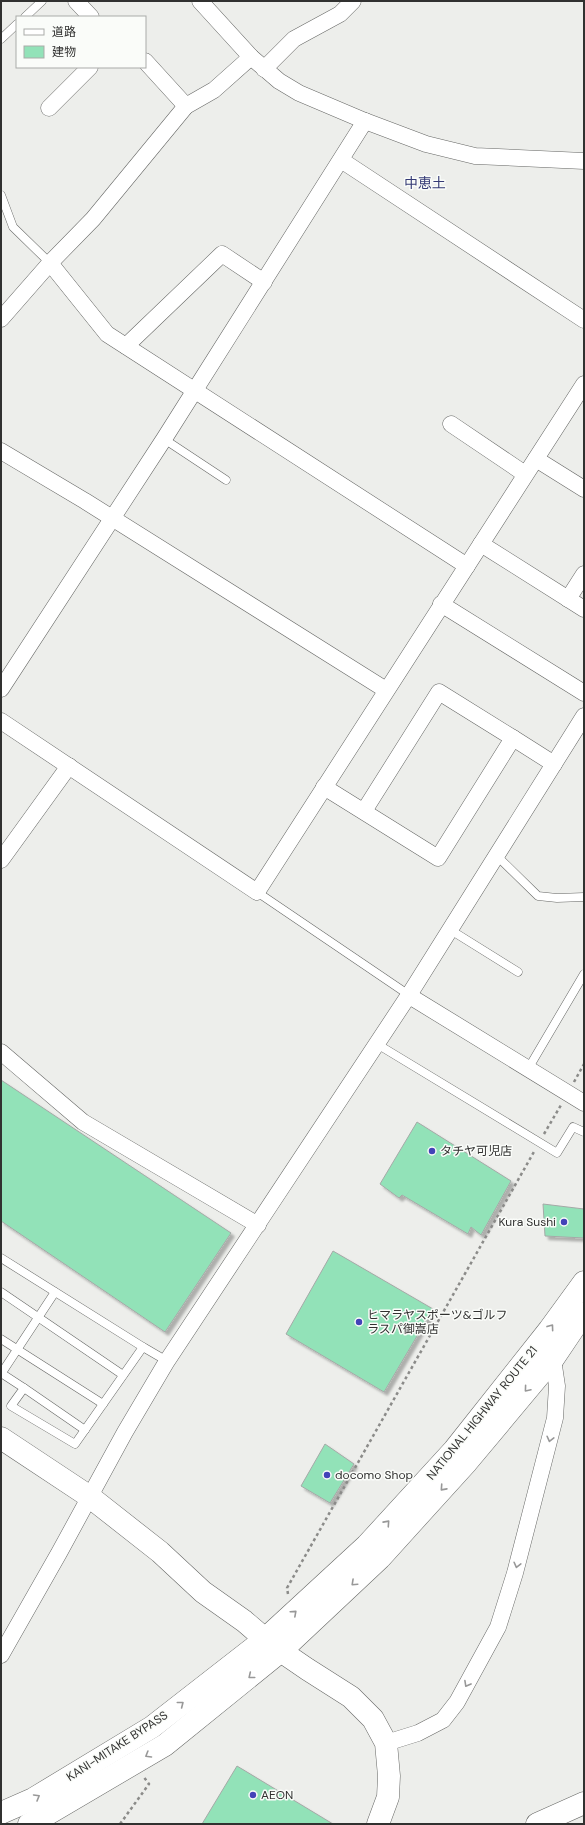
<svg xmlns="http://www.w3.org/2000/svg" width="585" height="1825" viewBox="0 0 585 1825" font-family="'DM Sans','Noto Sans JP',sans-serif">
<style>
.building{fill:#92e2b8;stroke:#a5a9a7;filter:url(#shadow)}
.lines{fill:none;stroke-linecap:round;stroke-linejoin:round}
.lane-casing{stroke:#666765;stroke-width:9}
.street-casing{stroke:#666765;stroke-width:17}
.secondary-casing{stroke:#666765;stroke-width:23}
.highway-casing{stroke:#666765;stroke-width:23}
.path{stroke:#8b8b89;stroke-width:2.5;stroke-dasharray:3 3;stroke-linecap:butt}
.lane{stroke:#fff;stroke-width:8}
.street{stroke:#fff;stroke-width:16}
.secondary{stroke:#fff;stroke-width:22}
.highway{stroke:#fff;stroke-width:22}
.oneway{stroke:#989898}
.poi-dot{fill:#4343b8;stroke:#fafcf9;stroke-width:1.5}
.labels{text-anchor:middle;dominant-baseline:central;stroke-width:3;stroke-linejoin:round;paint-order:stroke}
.poi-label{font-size:12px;fill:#313130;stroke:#fafcf9;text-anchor:start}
.street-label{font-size:12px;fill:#313130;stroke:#fafcf9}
.quarter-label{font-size:14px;fill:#353a75;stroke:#fafcf9}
</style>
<defs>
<filter id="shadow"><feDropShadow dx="3.5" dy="3.5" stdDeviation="1" flood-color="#0004"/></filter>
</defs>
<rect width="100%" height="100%" fill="#edeeeb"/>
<!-- building -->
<g class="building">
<path d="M1,1080L231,1233L165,1332L1,1221Z"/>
<path d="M417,1122L511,1181L481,1235L471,1227L468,1234L402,1195L399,1198L380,1184Z"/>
<path d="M543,1204L584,1209V1238L545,1236Z"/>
<path d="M333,1251L433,1309L384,1392L286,1334Z"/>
<path d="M325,1444L354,1464L330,1503L301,1486Z"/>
<path d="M237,1766L333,1824H202Z"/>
</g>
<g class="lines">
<!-- lane casing -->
<g class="lane-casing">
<g id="lane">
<path d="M25,17L42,1"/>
<path d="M1,39L17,24"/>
<path d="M1,195L13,227L50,263"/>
<path d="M164,439L226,480"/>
<path d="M496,855L538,896L557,898L584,897"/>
<path d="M257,892L409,995"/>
<path d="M449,929L518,972"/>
<path d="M377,1044L557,1153L573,1127L584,1132"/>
<path d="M528,1069L584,974"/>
<path d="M1,1258L143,1347L75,1444L11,1406L24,1388L1,1373"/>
<path d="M1,1292L123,1375"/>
<path d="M1,1339L103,1404"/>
<path d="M143,1347L167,1361"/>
<path d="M1,1374L55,1292"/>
<path d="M24,1388L85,1430"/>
</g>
</g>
<!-- street casing -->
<g class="street-casing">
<g id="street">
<path d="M76,1L91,17"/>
<path d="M200,1L251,57L279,81L299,93L365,121L426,144L475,156L584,161"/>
<path d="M145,61L186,106L214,90L251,57"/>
<path d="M264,69L294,39L340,14L353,1"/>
<path d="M49,108L90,67"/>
<path d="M341,160L584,320"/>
<path d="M50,263L107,334L467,566"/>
<path d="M1,319L50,263L93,219L186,106"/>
<path d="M126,346L222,254L264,282"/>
<path d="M451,424L525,474"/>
<path d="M1,451L85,501L386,690"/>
<path d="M536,459L584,489"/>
<path d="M481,544L584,609"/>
<path d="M568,599L584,574"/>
<path d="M441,604L584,693"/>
<path d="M1,689L164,439L365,121"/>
<path d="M1,721L257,892L584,384"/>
<path d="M324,787L438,858L513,738L554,764"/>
<path d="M364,811L439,692L513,738"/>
<path d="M1,860L69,766"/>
<path d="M409,995L416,1000L584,1103"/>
<path d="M1,1052L83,1122L258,1225"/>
<path d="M1,1655L59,1553L125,1432L167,1361L409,995L584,716"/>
<path d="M386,1743L418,1733L443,1720L457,1702L498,1627L515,1573L555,1418L557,1386L553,1359"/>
</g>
</g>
<!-- secondary casing -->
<g class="secondary-casing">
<g id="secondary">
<path d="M1,1438L90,1497L160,1552L203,1592L244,1621L265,1639"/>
<path d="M537,1824L584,1803"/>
</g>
</g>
<!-- highway casing -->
<g class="highway-casing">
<g id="highway">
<path d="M269,1643L307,1669L351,1697L373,1719L386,1743L389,1776L388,1797L378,1824"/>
<path d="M1,1813L33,1799L152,1727L265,1639L367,1545L454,1450L549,1330L584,1282"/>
<path d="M29,1824L41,1818L165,1745L281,1651L380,1558L467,1462L553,1359L584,1313"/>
</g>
</g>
<!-- path -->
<g class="path">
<path d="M574,1082L584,1064"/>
<path d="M544,1134L561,1105"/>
<path d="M288,1594L287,1588L535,1150"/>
<path d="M120,1824L149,1784L143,1776"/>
</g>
<!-- lane -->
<use href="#lane" class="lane"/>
<!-- street -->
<use href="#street" class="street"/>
<!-- secondary -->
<use href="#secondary" class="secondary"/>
<!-- highway -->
<use href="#highway" class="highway"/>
</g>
<!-- one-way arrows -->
<defs><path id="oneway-chevron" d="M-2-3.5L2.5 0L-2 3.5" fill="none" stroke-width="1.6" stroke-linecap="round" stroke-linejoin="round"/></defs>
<g class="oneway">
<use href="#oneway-chevron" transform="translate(551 1327) rotate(-54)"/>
<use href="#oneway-chevron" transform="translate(527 1389) rotate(130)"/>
<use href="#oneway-chevron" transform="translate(550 1439) rotate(104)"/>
<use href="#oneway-chevron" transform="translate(443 1488) rotate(132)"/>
<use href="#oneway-chevron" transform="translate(387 1523) rotate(-48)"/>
<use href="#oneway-chevron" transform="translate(517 1565) rotate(104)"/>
<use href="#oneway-chevron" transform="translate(354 1583) rotate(137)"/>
<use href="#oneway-chevron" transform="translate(294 1613) rotate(-42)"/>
<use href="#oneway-chevron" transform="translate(251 1676) rotate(141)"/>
<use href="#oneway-chevron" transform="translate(467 1684) rotate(119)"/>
<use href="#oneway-chevron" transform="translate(181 1704) rotate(-38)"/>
<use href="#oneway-chevron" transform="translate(148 1755) rotate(149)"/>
<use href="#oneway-chevron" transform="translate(37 1797) rotate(-30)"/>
</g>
<!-- markers -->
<g class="poi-dot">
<circle cx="432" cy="1151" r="4"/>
<circle cx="564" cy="1222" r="4"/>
<circle cx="359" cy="1322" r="4"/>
<circle cx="327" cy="1475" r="4"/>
<circle cx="253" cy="1795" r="4"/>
</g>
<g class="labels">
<!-- poi labels -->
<g class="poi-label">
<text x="440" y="1151">タチヤ可児店</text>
<text x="556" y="1222" text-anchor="end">Kura Sushi</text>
<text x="367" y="1315">ヒマラヤスポーツ&amp;ゴルフ<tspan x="367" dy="14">ラスパ御嵩店</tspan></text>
<text x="335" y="1475">docomo Shop</text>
<text x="261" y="1795">AEON</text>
</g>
<!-- street labels -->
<g class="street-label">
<text transform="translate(482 1413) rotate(-51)">NATIONAL HIGHWAY ROUTE 21</text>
<text transform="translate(117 1746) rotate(-33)">KANI-MITAKE BYPASS</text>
</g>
<!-- quarter labels -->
<g class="quarter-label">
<text x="425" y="183">中恵土</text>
</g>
</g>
<!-- border -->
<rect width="585" height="1825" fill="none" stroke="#313130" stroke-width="4"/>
<!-- legend -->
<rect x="16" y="16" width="130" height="52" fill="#fafcf9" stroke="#aaaba9"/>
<rect x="24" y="29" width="20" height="6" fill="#ffffff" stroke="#aaaba9"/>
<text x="52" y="36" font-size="12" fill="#313130">道路</text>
<rect x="24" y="46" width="20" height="12" fill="#92e2b8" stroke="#aaaba9"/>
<text x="52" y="56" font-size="12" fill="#313130">建物</text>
</svg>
